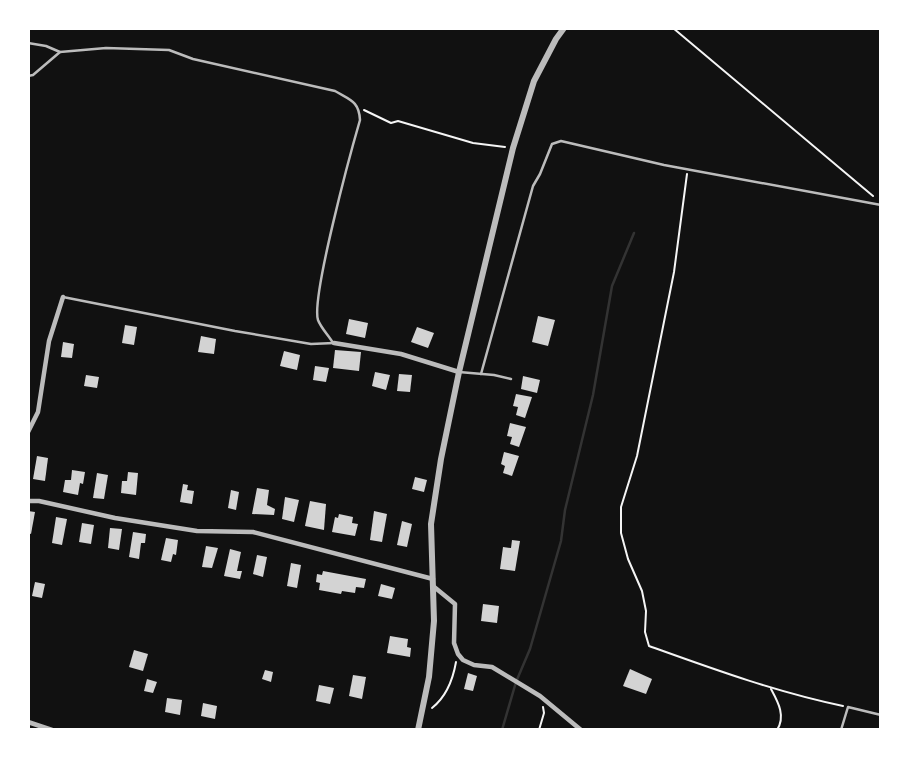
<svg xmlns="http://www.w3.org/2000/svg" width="909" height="758" viewBox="0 0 909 758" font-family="'DejaVu Sans',sans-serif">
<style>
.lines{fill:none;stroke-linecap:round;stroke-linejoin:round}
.stream{stroke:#333;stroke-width:2.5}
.building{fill:#d3d3d3}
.path{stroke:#f5f5f5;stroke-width:2}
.service{stroke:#bcbcbc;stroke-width:2.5}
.minor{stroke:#bcbcbc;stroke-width:4.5}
.tertiary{stroke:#bcbcbc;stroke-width:6}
</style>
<rect width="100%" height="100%" fill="#111"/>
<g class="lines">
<!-- stream -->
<path class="stream" d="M502,730L516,682L530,649L561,541L565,510L593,395L612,286L634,233"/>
</g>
<!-- building -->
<g class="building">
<path d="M538,316L555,320L548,346L532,342Z"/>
<path d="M349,319L368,323L365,338L346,334Z"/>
<path d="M125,325L137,327L134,345L122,343Z"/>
<path d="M417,327L434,333L428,348L411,342Z"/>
<path d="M201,336L216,339L214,354L198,352Z"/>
<path d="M63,342L74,344L72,358L61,357Z"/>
<path d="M335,350L361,352L359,371L333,368Z"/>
<path d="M284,351L300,355L297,370L280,366Z"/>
<path d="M315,366L329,368L326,382L313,380Z"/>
<path d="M375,372L390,375L386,390L372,386Z"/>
<path d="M399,374L412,375L410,392L397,391Z"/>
<path d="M86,375L99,377L97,388L84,386Z"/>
<path d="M523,376L540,380L537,393L521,389Z"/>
<path d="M516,394L532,397L525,418L516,415L518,407L513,406Z"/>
<path d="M510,423L526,427L519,447L510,444L512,437L507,436Z"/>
<path d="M504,452L519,456L512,476L503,473L505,466L501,464Z"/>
<path d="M37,456L48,458L45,481L33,479Z"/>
<path d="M72,470L85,472L83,484L80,483L78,495L63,492L65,480H71Z"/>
<path d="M128,472L138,473L136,495L121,493L122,481H127Z"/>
<path d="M97,473L108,475L104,499L93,498Z"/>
<path d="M415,477L427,480L424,492L412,489Z"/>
<path d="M183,484L188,485L187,490L194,491L192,504L180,502Z"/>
<path d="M257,488L269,490L267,505L275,509L274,515L252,514Z"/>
<path d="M231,490L239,492L236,510L228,508Z"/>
<path d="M285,497L299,500L294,522L282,519Z"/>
<path d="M310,501L326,504L324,530L305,526Z"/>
<path d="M28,511L35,512L31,534L28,533Z"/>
<path d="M374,511L387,514L382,542L370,540Z"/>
<path d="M339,514L353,517L352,523L358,524L355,536L332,532L335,517L338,518Z"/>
<path d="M56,517L67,519L62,545L52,543Z"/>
<path d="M402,521L412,524L407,547L397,545Z"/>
<path d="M82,523L94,525L91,544L79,542Z"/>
<path d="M110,528L122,529L119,550L108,548Z"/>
<path d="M133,532L146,534L145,543H141L139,559L129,557Z"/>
<path d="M166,538L178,540L176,555L173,554L171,562L161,560Z"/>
<path d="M512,540L520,541L515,571L500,569L503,547L511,548Z"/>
<path d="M206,546L218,548L212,568L202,567Z"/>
<path d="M230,549L241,552L237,571H242L240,579L224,576Z"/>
<path d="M257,555L267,557L263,577L253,574Z"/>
<path d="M291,563L301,565L297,588L287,586Z"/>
<path d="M323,571L366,579L364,588L356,587L355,593L342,591L341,594L319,590L320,583L316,582L317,574L322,575Z"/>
<path d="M35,582L45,584L42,598L32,596Z"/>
<path d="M381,584L395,588L392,599L378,596Z"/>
<path d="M483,604L499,606L497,623L481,621Z"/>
<path d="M390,636L408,639L407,647L411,648L410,657L387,653Z"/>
<path d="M134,650L148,654L143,671L129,667Z"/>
<path d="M630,669L652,679L646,694L623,686Z"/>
<path d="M265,670L273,672L271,682L262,679Z"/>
<path d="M468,673L477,676L473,691L464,689Z"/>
<path d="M353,675L366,677L362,699L349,696Z"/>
<path d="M147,679L157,682L153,693L144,691Z"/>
<path d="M319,685L334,688L330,704L316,701Z"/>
<path d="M167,698L182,700L180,715L165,712Z"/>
<path d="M203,703L217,706L215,719L201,716Z"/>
</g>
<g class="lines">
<!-- path -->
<g class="path">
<path d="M673,28L873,196"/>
<path d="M364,110L391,123L398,121L473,143L505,147"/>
<path d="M687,174L674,272L637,456L621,507V533L628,559L642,591L646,611L645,632L649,646C713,669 776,692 843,706"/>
<path d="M771,689C778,702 786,716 777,730"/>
<path d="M432,708C446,697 453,679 456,662"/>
<path d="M539,730L544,713L543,707"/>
</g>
<!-- service -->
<g class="service">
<path d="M28,43L46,46L60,52L106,48L169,50L193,59L335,91C350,100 359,101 360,120C351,151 311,298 318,320C321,328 329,336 333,343"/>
<path d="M28,76L33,75L60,52"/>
<path d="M63,297L235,331L311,344L334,343"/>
<path d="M459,372L494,375L511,379"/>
<path d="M481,374L533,186L540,174L552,144L561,141L664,165L881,205"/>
<path d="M841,730L848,707L881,715"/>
</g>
<!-- minor -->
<g class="minor">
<path d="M334,343L401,354L459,372"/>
<path d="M28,432L38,412L49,341L63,297"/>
<path d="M28,501H39L115,518L197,531L253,532L433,579"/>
<path d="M433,586L455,604L454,643L458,654L463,660L474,665L492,667L540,696L581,730"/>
<path d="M28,722L52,730"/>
</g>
<!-- tertiary -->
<path class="tertiary" d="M418,730L429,677L434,621L431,524L441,459L459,372L513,148L534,81L556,39L564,28"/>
</g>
<!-- border -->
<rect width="909" height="758" fill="none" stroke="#ffffff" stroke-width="60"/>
</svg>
